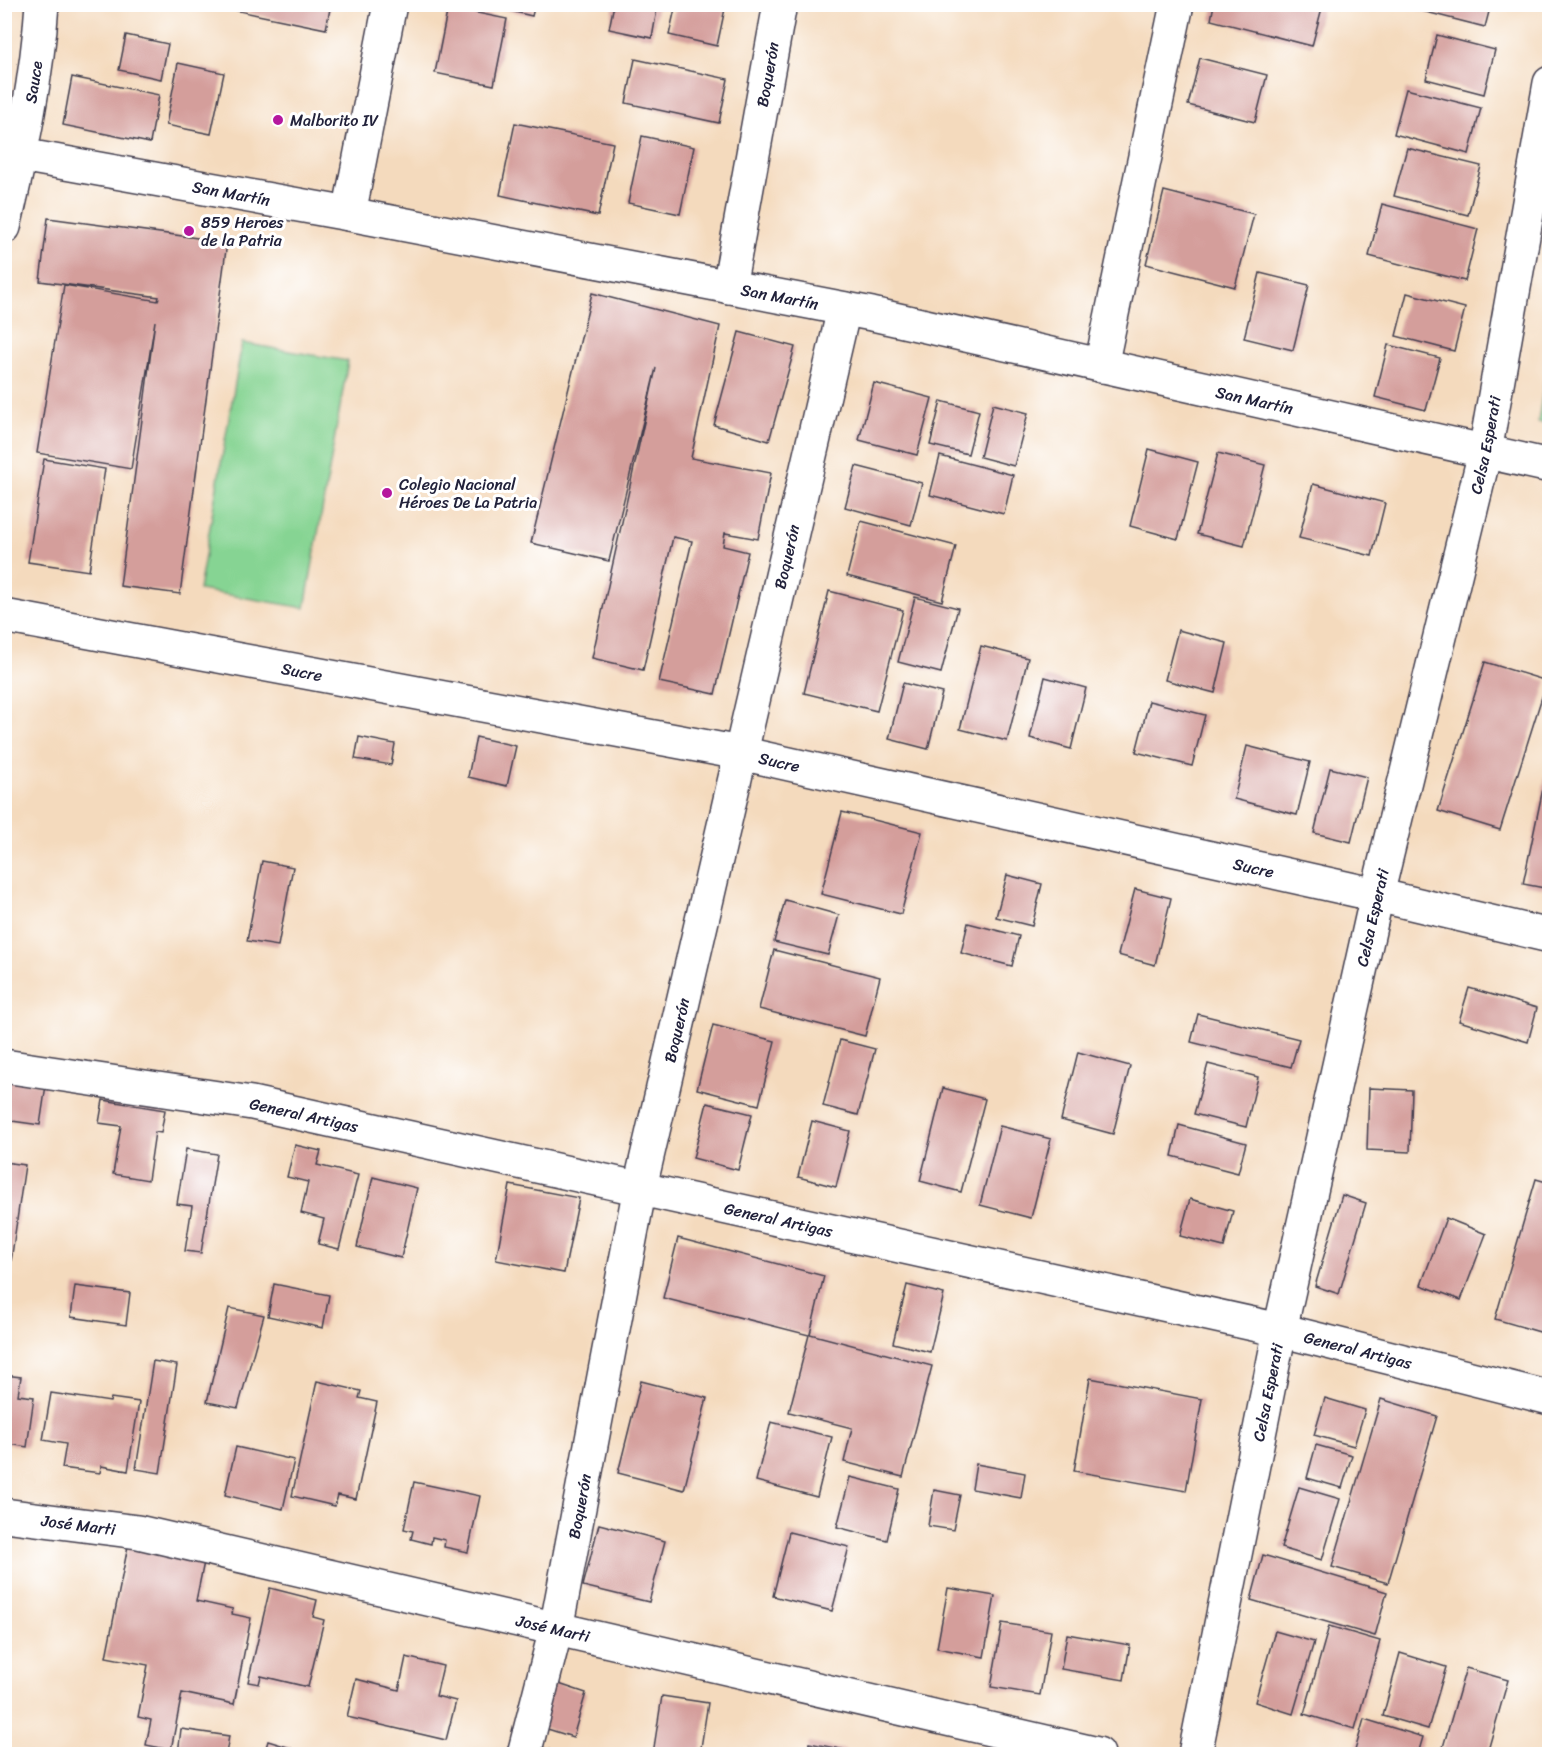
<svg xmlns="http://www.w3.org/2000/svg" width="1554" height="1759" viewBox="0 0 1554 1759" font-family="Sriracha,sans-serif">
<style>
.green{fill:#86d493;stroke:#547b67;stroke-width:1.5}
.building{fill:#d49e9b}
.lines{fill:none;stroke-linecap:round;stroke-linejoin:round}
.minor-casing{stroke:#423e4e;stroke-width:36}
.minor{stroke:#fff;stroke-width:33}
.poi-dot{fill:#b5179e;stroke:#fff;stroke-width:2}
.labels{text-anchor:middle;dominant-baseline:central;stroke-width:6;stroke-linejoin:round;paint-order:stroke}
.street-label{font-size:16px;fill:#22223b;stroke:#fff}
.poi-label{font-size:16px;fill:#22223b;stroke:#fff;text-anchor:start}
</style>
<rect width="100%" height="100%" fill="#fff"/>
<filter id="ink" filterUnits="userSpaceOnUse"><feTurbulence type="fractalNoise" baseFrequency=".0167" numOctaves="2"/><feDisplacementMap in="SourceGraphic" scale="12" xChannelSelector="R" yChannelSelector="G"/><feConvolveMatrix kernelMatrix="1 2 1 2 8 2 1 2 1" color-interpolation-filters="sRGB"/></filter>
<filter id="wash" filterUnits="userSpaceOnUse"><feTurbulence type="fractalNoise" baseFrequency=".008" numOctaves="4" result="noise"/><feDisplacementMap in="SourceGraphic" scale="24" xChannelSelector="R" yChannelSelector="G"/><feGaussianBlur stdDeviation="1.35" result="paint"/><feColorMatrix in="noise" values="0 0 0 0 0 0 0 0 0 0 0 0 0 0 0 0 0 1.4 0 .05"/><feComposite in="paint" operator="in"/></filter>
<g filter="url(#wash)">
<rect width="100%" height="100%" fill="#f4dabd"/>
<!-- green -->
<g class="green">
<path d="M242,343L348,361L305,608L199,590Z"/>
<path d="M1549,353L1550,425H1549L1538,422Z"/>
</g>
<g id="blocks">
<!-- building -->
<g class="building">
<path d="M230,4H331L326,29L229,9Z"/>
<path d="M480,4H535L532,16Z"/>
<path d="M614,4H658L652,38L609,29Z"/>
<path d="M676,4H726L717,46L669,35Z"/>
<path d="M1214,4H1323L1312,46L1211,20Z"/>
<path d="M1419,4H1491L1485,27L1418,10Z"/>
<path d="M448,7L507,19L494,85L435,73Z"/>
<path d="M126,35L168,44L161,79L119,70Z"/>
<path d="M1437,35L1495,50L1484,94L1426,79Z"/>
<path d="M1200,58L1267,75L1255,122L1188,105Z"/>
<path d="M635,59L728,79L719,123L626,103Z"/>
<path d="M178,63L224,73L211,134L166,125Z"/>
<path d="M72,77L159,95L150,143L63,125Z"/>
<path d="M1406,89L1481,108L1469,154L1394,134Z"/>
<path d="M515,123L613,143L598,216L500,195Z"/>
<path d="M642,136L694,147L680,214L628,203Z"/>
<path d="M1407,148L1481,166L1468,215L1394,196Z"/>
<path d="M1164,191L1254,214L1235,287L1146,264Z"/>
<path d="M1382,204L1478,229L1465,281L1369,256Z"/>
<path d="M48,218L227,242L180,594L120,586L155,321L131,469L37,453L64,285L158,301L159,297L40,281Z"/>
<path d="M1260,273L1309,285L1293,350L1244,338Z"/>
<path d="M592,293L720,326L691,458L771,473L758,539L725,533L723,546L748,552L715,694L659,682L692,541L673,537L643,670L592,658L656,368L609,561L531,543Z"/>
<path d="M1407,293L1465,308L1454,351L1396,336Z"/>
<path d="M739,332L795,347L769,441L714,425Z"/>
<path d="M1388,345L1440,358L1426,410L1375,397Z"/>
<path d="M874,383L932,398L917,455L859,440Z"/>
<path d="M941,401L979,411L968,454L930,445Z"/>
<path d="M993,404L1028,413L1014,466L980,457Z"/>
<path d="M1149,449L1198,462L1178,539L1130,526Z"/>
<path d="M1218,453L1265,465L1244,546L1197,534Z"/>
<path d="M940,456L1013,475L1004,514L930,495Z"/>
<path d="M44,459L105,469L89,571L28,562Z"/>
<path d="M856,466L922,483L911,525L845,507Z"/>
<path d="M1313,484L1385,503L1372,556L1299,538Z"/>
<path d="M861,521L956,546L942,601L847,576Z"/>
<path d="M829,591L903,610L877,711L804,693Z"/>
<path d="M915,597L958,608L941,673L898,662Z"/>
<path d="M1178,630L1227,643L1215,693L1165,680Z"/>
<path d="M981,646L1028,658L1007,741L960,729Z"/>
<path d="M1485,662L1547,681L1500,830L1438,811Z"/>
<path d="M1045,677L1086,688L1071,749L1030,738Z"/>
<path d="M903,683L942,693L928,749L889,739Z"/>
<path d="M1149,701L1205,715L1192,766L1136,752Z"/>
<path d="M359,737L395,744L391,765L355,759Z"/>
<path d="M476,737L516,746L507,786L468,777Z"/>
<path d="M1247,746L1310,762L1297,815L1234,799Z"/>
<path d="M1330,768L1367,777L1351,842L1314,833Z"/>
<path d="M1546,774L1550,775V889L1523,884Z"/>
<path d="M842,812L922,832L901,914L821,894Z"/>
<path d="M262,861L293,867L278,946L247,941Z"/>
<path d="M1007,875L1042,884L1032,926L996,917Z"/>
<path d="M1135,889L1171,898L1155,965L1118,955Z"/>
<path d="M785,900L839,915L828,955L774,942Z"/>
<path d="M968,923L1019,936L1012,966L961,953Z"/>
<path d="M774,950L880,977L865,1036L759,1009Z"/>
<path d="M1469,988L1537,1008L1528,1042L1459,1021Z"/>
<path d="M1198,1014L1299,1039L1291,1067L1191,1042Z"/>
<path d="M713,1025L775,1041L759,1105L697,1089Z"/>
<path d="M840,1040L875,1049L858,1115L823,1106Z"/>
<path d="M1078,1052L1130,1066L1113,1134L1061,1120Z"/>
<path d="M1208,1064L1258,1077L1246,1127L1194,1114Z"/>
<path d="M5,1079L46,1085L40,1125L5,1120Z"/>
<path d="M943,1088L985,1099L961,1192L920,1181Z"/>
<path d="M1369,1088L1412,1090L1410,1152L1367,1150Z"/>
<path d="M103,1100L165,1110L161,1133L155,1132L148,1180L113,1174L121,1126L99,1123Z"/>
<path d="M707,1103L752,1114L738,1170L693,1158Z"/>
<path d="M812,1121L850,1131L836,1187L798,1177Z"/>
<path d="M1179,1125L1246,1143L1238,1173L1172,1156Z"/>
<path d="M1000,1126L1051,1139L1031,1218L980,1205Z"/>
<path d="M295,1145L321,1151L317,1165L358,1175L339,1249L318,1244L324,1219L301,1213L308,1182L287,1177Z"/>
<path d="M186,1149L217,1154L201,1253L185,1251L192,1206L177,1204Z"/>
<path d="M4,1162L25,1165L9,1275L4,1274Z"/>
<path d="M373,1177L417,1188L401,1258L357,1247Z"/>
<path d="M1536,1179L1550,1183V1335L1495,1319Z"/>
<path d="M510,1185L579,1198L564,1273L496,1260Z"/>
<path d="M1342,1195L1366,1203L1339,1294L1315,1286Z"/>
<path d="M1190,1199L1233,1211L1224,1247L1180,1236Z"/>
<path d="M1446,1218L1486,1234L1461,1300L1421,1285Z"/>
<path d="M678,1238L824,1276L810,1334L932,1366L903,1477L844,1462L852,1428L789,1412L809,1335L663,1298Z"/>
<path d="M274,1284L329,1295L323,1328L268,1316Z"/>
<path d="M907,1285L944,1294L930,1352L893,1343Z"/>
<path d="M75,1286L130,1293L126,1325L71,1317Z"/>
<path d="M229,1308L264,1315L238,1408L207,1402Z"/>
<path d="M153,1361L177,1365L160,1473L136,1469Z"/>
<path d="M4,1375L21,1377L18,1395L34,1397L27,1447L4,1443Z"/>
<path d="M1090,1378L1202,1399L1186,1491L1074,1471Z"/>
<path d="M317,1381L361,1391L359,1398L377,1402L356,1499L338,1495L335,1506L292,1496Z"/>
<path d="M641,1381L707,1398L684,1490L618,1473Z"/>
<path d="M51,1393L110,1402L111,1398L139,1402L128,1471L101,1466L100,1473L62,1468L66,1444L43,1440Z"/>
<path d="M1325,1398L1365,1410L1354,1446L1314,1435Z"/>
<path d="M1381,1399L1437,1416L1388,1583L1332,1567Z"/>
<path d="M771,1422L832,1437L817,1497L756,1481Z"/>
<path d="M1316,1445L1352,1455L1342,1488L1307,1478Z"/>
<path d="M236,1447L294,1460L283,1509L225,1495Z"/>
<path d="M976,1464L1025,1473L1021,1498L972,1489Z"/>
<path d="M850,1477L899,1489L887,1540L837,1527Z"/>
<path d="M414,1482L480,1496L468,1552L444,1547L445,1540L432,1537L431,1544L411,1539L413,1531L404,1529Z"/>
<path d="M1299,1487L1340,1499L1322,1560L1281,1548Z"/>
<path d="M934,1490L960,1495L953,1530L928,1526Z"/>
<path d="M599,1524L665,1541L649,1602L583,1586Z"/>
<path d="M789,1532L849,1547L832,1611L773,1596Z"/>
<path d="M128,1546L204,1562L196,1601L233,1609L232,1614L251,1618L234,1704L182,1693L171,1750L146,1745L151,1720L138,1717L148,1665L106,1657Z"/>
<path d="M1263,1555L1387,1592L1375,1636L1251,1600Z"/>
<path d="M270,1588L317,1600L313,1617L324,1620L308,1687L261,1676L259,1684L248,1682Z"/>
<path d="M948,1588L995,1596L984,1657L937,1648Z"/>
<path d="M1002,1623L1051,1631L1040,1695L991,1687Z"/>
<path d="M1329,1626L1380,1641L1355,1729L1304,1714Z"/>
<path d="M1275,1631L1314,1642L1293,1714L1255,1702Z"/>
<path d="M1067,1634L1130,1645L1124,1680L1061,1669Z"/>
<path d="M1400,1653L1446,1667L1428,1729L1383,1716Z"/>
<path d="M406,1657L443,1666L436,1696L456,1701L446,1740L347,1717L356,1679L399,1690Z"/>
<path d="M1466,1668L1508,1680L1487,1754H1441Z"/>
<path d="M553,1682L586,1693L573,1737L538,1726Z"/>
<path d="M662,1696L708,1703L700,1754H653Z"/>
<path d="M1364,1719L1423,1737L1418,1754H1354Z"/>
<path d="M181,1729L229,1736L226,1754H178Z"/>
<path d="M268,1741L291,1748L289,1754H264Z"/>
<path d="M809,1743L846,1750L845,1754H807Z"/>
<path d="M540,1747L566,1754H538Z"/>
</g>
</g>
</g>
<g filter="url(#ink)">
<use href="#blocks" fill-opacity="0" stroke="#423e4e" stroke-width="1.5"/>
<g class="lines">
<!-- minor casing -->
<g class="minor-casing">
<g id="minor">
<path id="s1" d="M4,152L349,214L872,314L1550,466"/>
<path d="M349,214L390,4"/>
<path id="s2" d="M4,227C21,154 37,80 42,4"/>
<path id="s3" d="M729,287L780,4"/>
<path d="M1101,366L1177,4"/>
<path id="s4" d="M4,616L740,753L1377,895L1550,936"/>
<path id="s5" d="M4,1066L252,1103L1280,1330L1550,1398"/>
<path id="s6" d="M4,1515L138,1532L1098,1754"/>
<path id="s7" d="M524,1754L556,1629L640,1187L844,309"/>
<path id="s8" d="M1195,1754L1280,1330L1377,895L1485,452L1550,83"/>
</g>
</g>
<!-- minor -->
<use href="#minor" class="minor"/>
</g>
</g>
<!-- markers -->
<g class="poi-dot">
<circle cx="278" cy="120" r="6"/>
<circle cx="189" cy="231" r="6"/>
<circle cx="387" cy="493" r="6"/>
</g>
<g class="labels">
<!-- street labels -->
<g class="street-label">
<text stroke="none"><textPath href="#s3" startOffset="216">Boquerón</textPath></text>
<text stroke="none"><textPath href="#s2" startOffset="148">Sauce</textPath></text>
<text stroke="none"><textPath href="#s1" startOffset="231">San Martín</textPath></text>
<text stroke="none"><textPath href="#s1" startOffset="789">San Martín</textPath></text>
<text stroke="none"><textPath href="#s1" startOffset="1275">San Martín</textPath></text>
<text stroke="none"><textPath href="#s8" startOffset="1341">Celsa Esperati</textPath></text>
<text stroke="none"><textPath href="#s7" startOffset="1226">Boquerón</textPath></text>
<text stroke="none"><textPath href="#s4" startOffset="303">Sucre</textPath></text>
<text stroke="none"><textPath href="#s4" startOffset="789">Sucre</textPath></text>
<text stroke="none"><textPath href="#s4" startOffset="1275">Sucre</textPath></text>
<text stroke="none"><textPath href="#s8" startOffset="855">Celsa Esperati</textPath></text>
<text stroke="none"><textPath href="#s7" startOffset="740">Boquerón</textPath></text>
<text stroke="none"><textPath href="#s5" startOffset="304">General Artigas</textPath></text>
<text stroke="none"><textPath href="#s5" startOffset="790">General Artigas</textPath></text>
<text stroke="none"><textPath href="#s5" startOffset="1384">General Artigas</textPath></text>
<text stroke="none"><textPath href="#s8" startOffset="369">Celsa Esperati</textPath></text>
<text stroke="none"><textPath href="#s7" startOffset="254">Boquerón</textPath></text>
<text stroke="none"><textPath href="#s6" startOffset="75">José Marti</textPath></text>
<text stroke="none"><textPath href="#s6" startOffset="561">José Marti</textPath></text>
</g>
<!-- poi labels -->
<g class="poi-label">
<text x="290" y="120">Malborito IV</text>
<text x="201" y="222">859 Heroes<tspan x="201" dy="18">de la Patria</tspan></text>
<text x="399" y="484">Colegio Nacional<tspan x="399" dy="18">Héroes De La Patria</tspan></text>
</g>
</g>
<!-- margin -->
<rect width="1554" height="1759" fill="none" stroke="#fff" stroke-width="24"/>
</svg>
